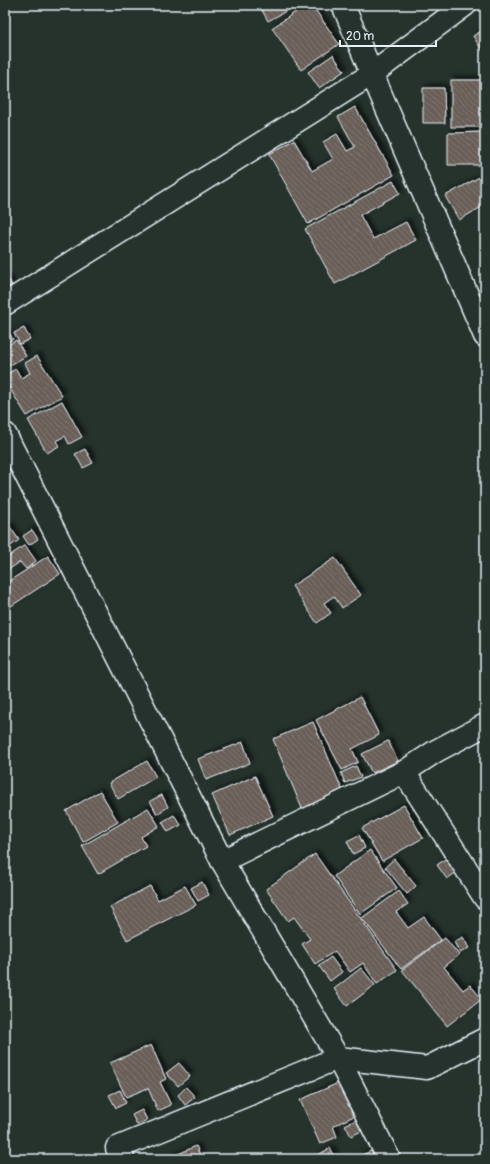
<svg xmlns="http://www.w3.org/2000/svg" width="490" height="1164" viewBox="0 0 490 1164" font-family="Pangolin,sans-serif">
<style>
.building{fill:url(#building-back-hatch);stroke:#e8f1f8;filter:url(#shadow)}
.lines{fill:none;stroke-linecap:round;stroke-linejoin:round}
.minor-casing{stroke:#e8f1f8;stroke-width:25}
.minor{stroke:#26332d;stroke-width:22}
</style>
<defs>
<pattern id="building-back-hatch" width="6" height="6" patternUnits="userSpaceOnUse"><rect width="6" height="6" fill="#6a5e59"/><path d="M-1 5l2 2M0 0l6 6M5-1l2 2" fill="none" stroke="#7f7672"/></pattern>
<filter id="shadow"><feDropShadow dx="3.5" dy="-3.5" stdDeviation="2" flood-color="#0009"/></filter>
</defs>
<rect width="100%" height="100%" fill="#26332d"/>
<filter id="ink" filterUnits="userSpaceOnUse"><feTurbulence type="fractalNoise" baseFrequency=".025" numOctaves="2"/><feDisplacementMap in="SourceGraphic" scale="8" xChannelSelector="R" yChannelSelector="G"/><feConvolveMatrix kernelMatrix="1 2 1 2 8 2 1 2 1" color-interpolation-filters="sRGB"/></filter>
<g filter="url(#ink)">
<!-- building -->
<g class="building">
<path d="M259,5H297L268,21Z"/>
<path d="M306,5H312L339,44L301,70L272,28Z"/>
<path d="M485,29V55L473,36Z"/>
<path d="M333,55L344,71L319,88L308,72Z"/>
<rect x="451" y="80" width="34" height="47"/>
<path d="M423,88H444L445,123H423Z"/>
<path d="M355,107L394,175L308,224L269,154L294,140L312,171L333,159L323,142L337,134L347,151L355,147L338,117Z"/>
<path d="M485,132V165H448V133Z"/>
<path d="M485,174V205L459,220L445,196Z"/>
<path d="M393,181L400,193L360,215L373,239L406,222L416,240L335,284L305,229Z"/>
<path d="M5,276H6L12,285L5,289Z"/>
<path d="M24,328L30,339L20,344L14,333Z"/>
<path d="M9,333L13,339L5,344V335Z"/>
<path d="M16,340L26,356L5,368V347Z"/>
<path d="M37,356L62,396L27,416L5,381V375L16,369L21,378L30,373L25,363Z"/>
<path d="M62,401L82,437L69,444L65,436L56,441L59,446L47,453L28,420Z"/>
<path d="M85,449L93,463L83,468L75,454Z"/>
<path d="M8,524L19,540L5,550V526Z"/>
<path d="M32,530L38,539L29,545L23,536Z"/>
<path d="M25,545L36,561L26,569L20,562L5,572V559Z"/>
<path d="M48,556L60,574L5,610V582L6,583Z"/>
<path d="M335,558L361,595L342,608L334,596L324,603L331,613L317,623L292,586Z"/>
<path d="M360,697L379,735L352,749L358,762L342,770L316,720Z"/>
<path d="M313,722L344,794L303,811L273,739Z"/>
<path d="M388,741L398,761L372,773L362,754Z"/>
<path d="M243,742L250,763L206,780L198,759Z"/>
<path d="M147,761L156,777L118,799L109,783Z"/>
<path d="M356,766L361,777L345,783L341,773Z"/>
<path d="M255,776L273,816L230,835L212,795Z"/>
<path d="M100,791L118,822L83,842L66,811Z"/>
<path d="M162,795L168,807L157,814L150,801Z"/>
<path d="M404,805L423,838L382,861L362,828Z"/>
<path d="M148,808L159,826L141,837L146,846L98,874L82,846Z"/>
<path d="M174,815L181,825L168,832L162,822Z"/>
<path d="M359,835L365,848L353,854L347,841Z"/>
<path d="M370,850L397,888L360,914L334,876Z"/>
<path d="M315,854L397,970L377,984L363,963L350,972L335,951L315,964L302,944L310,939L294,917L288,921L266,889Z"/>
<path d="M451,855L461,869L447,879L437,865Z"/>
<path d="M394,859L416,886L407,894L385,867Z"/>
<path d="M202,882L209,895L198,901L191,888Z"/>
<path d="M150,886L158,900L185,886L196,905L127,940L110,907Z"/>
<path d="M399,891L408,904L396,912L408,928L424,917L441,940L401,969L362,918Z"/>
<path d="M463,937L469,948L460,953L454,942Z"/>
<path d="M445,938L459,955L444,967L463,990L470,985L482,999L447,1026L402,970Z"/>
<path d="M331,957L342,972L330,981L319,966Z"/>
<path d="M361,968L375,985L347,1006L334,989Z"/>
<path d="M151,1045L166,1079L160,1082L171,1105L158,1111L148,1088L126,1097L110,1063Z"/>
<path d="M179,1063L190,1076L178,1086L166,1073Z"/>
<path d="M345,1080L360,1113L333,1126L337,1137L320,1144L300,1100Z"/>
<path d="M186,1087L195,1097L185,1105L178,1095Z"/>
<path d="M120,1090L126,1103L116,1108L109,1095Z"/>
<path d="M142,1110L147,1120L137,1125L132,1115Z"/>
<path d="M365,1116L370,1127L351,1136L345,1125Z"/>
<path d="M196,1146L202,1159H167Z"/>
<path d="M330,1148L336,1159H320L318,1155Z"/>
<path d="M378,1148L383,1159H353Z"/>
</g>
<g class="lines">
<!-- minor casing -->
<g class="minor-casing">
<g id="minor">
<path d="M343,5L372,74L485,336"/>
<path d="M5,304L372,74L465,5"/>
<path d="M5,434L222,861L338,1058L389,1159"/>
<path d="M404,772L485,898"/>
<path d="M222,861L404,772L436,751L485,725"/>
<path d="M123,1159L117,1148L338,1058L427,1068L485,1039"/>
</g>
</g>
<!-- minor -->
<use href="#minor" class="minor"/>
</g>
</g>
<!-- margin -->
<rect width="490" height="1164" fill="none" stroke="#26332d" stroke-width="20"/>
<rect x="10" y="10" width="470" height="1144" fill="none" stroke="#e8f1f8" stroke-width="1.5" filter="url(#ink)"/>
<!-- scale -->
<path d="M340 40v6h96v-6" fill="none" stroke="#e8f1f8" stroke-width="2"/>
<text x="346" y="40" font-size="12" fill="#e8f1f8" stroke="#26332d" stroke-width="3" paint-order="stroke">20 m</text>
</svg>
